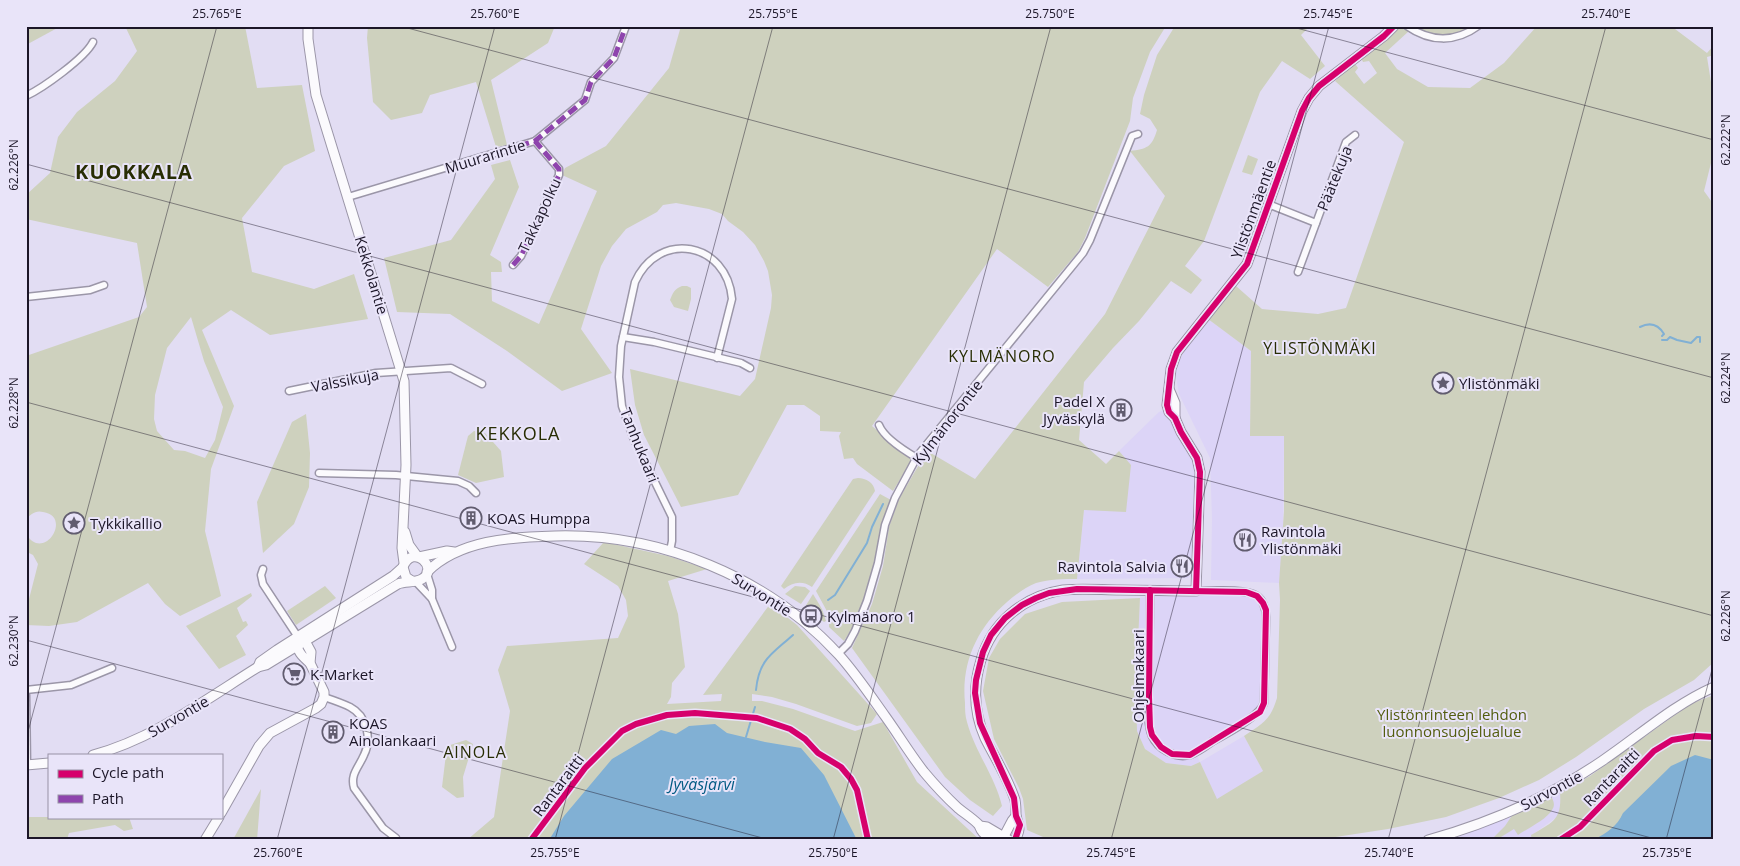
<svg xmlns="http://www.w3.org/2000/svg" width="1740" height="866" viewBox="0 0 1740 866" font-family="'Open Sans',sans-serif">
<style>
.built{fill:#dcd4f7}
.green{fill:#ced1be;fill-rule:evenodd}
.water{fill:#81b0d4}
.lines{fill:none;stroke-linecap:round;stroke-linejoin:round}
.stream{stroke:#81b0d4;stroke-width:2}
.street-casing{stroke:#9b96a8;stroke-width:9}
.secondary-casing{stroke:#9b96a8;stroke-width:11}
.street{stroke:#fbfafd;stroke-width:6}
.secondary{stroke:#fbfafd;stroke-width:9}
.quiet{stroke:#8e44ad;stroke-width:5;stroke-dasharray:10 5;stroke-linecap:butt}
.cycleway-casing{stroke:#e9e4f9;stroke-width:9}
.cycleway{stroke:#d6006c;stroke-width:6}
.ticks{fill:none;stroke:#1c1628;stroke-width:1;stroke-opacity:0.45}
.labels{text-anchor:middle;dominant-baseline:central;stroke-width:4;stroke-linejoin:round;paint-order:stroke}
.street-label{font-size:15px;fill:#1c1628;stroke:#e9e4f9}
.poi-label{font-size:15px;fill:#1c1628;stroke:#e9e4f9;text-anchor:start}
.park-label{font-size:15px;fill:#535d0f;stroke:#e9e4f9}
.neighbourhood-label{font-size:16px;letter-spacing:1px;fill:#282d04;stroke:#e9e4f9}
.water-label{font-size:16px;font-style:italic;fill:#005a83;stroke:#e9e4f9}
.quarter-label{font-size:18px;letter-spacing:1px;fill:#282d04;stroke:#e9e4f9}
.district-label{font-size:20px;font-weight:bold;letter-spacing:1px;fill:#282d04;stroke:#e9e4f9}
.neatline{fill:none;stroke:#1c1628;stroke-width:2}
.ticks-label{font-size:12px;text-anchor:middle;fill:#1c1628}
</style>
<rect width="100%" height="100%" fill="#e2ddf3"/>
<!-- built -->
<g class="built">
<path d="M1208,319L1251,351L1250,436H1284L1283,541L1279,583L1211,580L1212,519L1210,458L1179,394L1175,371L1184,351Z"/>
<path d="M1166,409L1170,421L1191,454L1194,463L1195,476L1192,574L1188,578L1077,579L1084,510L1131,465L1119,451L1159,412Z"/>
<path d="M1167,594L1245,596L1253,598L1260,605L1263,613L1261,705L1260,708L1194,750L1200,762L1244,736L1263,771L1217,800L1200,762L1191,766L1166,763L1145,749L1137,731L1136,688L1140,598Z"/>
<path d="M1560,792L1561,807L1558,816L1532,835V840H1453L1469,831L1513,814Z"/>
</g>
<!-- green -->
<g class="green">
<path d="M26,26H61L26,45Z"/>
<path d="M125,26H245L257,88L302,85L315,151L284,166L242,218L252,272L314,289L354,274L368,319L270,335L231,310L202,330L234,406L211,469L205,531L221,596L180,616L165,604L148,583L77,622L49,626L26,625V603H28L38,564L33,555L29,553L26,554V534C44,563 73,516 43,512C36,510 30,514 26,520V356L139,317L147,307L137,243L26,219V195L50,173L58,137L77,112L115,81L137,51ZM191,317L204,361L223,407L215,440L205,458L185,451L174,450L157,431L154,419L155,395L167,348Z"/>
<path d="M368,26H555L548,43L491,80L507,145L496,147L476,82L430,95L422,113L391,120L373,102L367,38Z"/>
<path d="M681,26H1166L1150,52L1133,98L1130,121L1085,238L1078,252L1048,287L997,249L872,426L912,460L893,491L857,464L853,458L844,459L839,436L841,432L820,431V416L804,405H787L738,495L681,507L644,435L635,405L630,369L740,396L755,379L771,308L772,295L768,271L764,261L755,245L743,232L728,221L722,214L709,209L676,203L663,205L657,212L626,229L612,246L601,266L581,329L612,373L562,391L507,351L450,314L397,312L384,258L451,240L495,179L491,165L510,160L519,187L490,255L501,262L502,272H491L492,301L539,324L597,191L562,175L565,168L606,146L669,68Z"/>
<path d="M1175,26H1310L1301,35L1325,66L1310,79L1282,61L1260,92L1204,241L1185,266L1202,280L1191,294L1171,281L1139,321L1113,348L1084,382L1079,440L1106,464L1119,451L1131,465L1126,512L1084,510L1077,579C1063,579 1050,579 1036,583C1026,587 1015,595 1007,602C977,628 961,663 965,703C965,709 965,716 967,722C975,752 995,776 1002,806L993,816L970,800L945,777L852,648L872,604L883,566L889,527L899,499L921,461L929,452L975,479L1105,314L1165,196L1130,151C1147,149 1152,147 1157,130L1150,119L1140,114L1144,95L1157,55Z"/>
<path d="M1412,26H1474C1453,40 1433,37 1412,26Z"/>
<path d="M1537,26H1671L1707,53L1714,45V55L1707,57L1714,101V151L1704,191L1714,205V615L1712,618L1714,620V662L1694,680L1644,709L1576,757L1539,780L1499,798L1446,817L1388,829L1316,840H1050L1027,830L1023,799L1019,788L994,739L983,691L989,658L1000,639L1025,614L1062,602L1140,598L1136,688L1137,731L1145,749L1166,763L1191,766L1200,762L1217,799L1263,771L1244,736C1263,723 1270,721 1277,698L1280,600L1279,583L1284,511V436H1250L1251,351L1208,319L1236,286L1262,309L1318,314L1346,308L1404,142L1335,81L1352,65H1356L1358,68L1355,72L1364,84L1377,73L1369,61L1363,62L1361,58L1377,47L1395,30L1400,28L1409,31L1385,53L1397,69L1428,87L1470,88L1504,63Z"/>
<path d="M1248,155L1258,159L1252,175L1242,172Z"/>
<path d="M682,286H687L691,288V299L688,311L674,307L670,300C673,293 674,289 682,286Z"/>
<path d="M306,414L310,453L309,487L294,524L263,553L257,502L292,422Z"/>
<path d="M474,431L485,433L501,451L504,477L476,483L458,475L468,436Z"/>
<path d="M858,478C866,478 874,483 875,491L812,587C803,580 792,582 784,589L781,586L853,479Z"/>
<path d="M880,494L891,500C876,546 872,600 844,641L829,627V615L816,591Z"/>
<path d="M604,542L668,556L707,569L668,581L678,614L685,667L672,683L671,697L667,704L721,701L722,694L703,695L770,604L797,625L877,714L871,723L857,726L796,704L772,697L752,694V701H762L793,709L855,731L883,722L917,782L980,840H467L494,817L510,711L498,670L507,646L618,638L628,616L626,600L618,586L584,564Z"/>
<path d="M325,586L336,598L296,625L287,611Z"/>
<path d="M795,586L805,587L810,591L801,604L785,594Z"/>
<path d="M251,593L252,596L237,608L243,622L246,621L248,625L236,636L246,655L219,669L186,626Z"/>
<path d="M813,594L822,609L826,621L824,622L805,607Z"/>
<path d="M1714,695V782L1607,840H1532L1531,835C1554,822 1562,819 1560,792L1590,776L1690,704Z"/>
<path d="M466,740L473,744L463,777L464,797L457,798L442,787L447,746Z"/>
<path d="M261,789L257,840H232L235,836Z"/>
<path d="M1550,797L1552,798C1554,802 1555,806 1552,810C1547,819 1527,829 1518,835L1514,829L1496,840H1491L1505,826L1513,814Z"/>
<path d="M26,817H89L90,819L129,817L133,829L124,831L115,825L69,833L67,839L26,840Z"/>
</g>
<!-- water -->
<g class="water">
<path d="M715,724L727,733L765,742L801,748L824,775L857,840H549L564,816L612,759L661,730L676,734L689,726Z"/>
<path d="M1695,755L1714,760V840H1594C1607,832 1617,827 1623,813L1671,766Z"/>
</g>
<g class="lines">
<!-- stream -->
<g class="stream">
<path d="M1640,327C1650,322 1658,324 1664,334L1662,336"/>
<path d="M1662,340H1667L1670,337L1677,340L1691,343L1697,337H1700V342"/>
<path d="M828,600L835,595L867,543L872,527L883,504"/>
<path d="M756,690C759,659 772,654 793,635"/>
<path d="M746,737L755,707"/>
</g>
<!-- street casing -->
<g class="street-casing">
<g id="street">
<path d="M1407,26C1430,42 1455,43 1478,26"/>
<path d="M26,96C43,88 85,58 93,42"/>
<path d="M348,197L535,141L585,100L591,82L614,58L626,26"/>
<path d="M1268,204L1316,223"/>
<path d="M513,265L521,256L559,175V169L535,141"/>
<path d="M1298,272L1346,142L1355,135"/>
<path d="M26,297L90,290L104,285"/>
<path d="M623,337L654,342L741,363L750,368"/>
<path d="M289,391L376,373L451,368L482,384"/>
<path d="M879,425C884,438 905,451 917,458"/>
<path d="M319,473L396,475L458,481L469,486L476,493"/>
<path d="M670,551L672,541V517L633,437L622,406L619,377L621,346L635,282C659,229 727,242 732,299L717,358"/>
<path d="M263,569L261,575L263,584L298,637"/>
<path d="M427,574L432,590V599L452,647"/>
<path d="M415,581L432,599"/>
<path d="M1150,590C1150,621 1149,652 1149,682C1149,698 1146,721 1152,736C1158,749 1175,759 1190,755C1198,752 1206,746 1213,741C1226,734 1260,716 1264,703L1266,617C1266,609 1263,600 1257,596C1245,588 1211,591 1196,591"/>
<path d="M838,654L848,644L855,631L867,601L878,563L885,525L895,498L918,455L1083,253L1090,240L1132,136L1138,134"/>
<path d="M26,690L71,685L112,668"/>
<path d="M26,695L27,765"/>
<path d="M324,697C333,700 342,703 350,707C367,716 372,739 364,755C359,767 350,774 354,788L383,828L396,838"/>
</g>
</g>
<!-- secondary casing -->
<g class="secondary-casing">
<g id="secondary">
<path d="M308,26V39L316,95L404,381L406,465L402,548L404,563"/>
<path d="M1169,389L1175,403V418"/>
<path d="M405,532L409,545L417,556"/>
<path d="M419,557L447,551L454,552"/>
<path d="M427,572C459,540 511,537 555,536C660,533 768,577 839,655C856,674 870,695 885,716C898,734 910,754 924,772C934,784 946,797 958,808C964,813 972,818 978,824C980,826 980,829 982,831C984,835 990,837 994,840"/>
<path d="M297,641C296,651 303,657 310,663"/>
<path d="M258,667L260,662L277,650L393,576L403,567"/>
<path d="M93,755C153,739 205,700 258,667L266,665L398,584C405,581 415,583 422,579C440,569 413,542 403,567L406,577L412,581"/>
<path d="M26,765L49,763"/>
<path d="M221,813L259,746L270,733L316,708L321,704L324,697V692L310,663L311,652L305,641L298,637"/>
<path d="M980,826L987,827L1009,840"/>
<path d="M205,840L219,817"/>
<path d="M1002,840L1012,821L1016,816"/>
<path d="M1015,840C1022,827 1018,827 1016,815C1016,809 1016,805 1015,800C1008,778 995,758 985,738C974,713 973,686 981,660C992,622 1024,596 1063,590C1082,588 1102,590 1120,590C1146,590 1171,591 1196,591L1200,472L1197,458L1181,432L1175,418L1169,412L1167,405L1171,369L1177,352L1247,264L1302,111L1309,98L1319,86L1384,36L1394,26"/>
<path d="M1428,840C1490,823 1549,797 1602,761C1639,736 1673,705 1714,687"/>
</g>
</g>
<!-- street -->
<use href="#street" class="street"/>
<!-- secondary -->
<use href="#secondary" class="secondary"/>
<!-- quiet -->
<g class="quiet">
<path d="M505,150L535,141L585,100L591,82L614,58L626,26"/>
<path d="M513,265L521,256L559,175V169L535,141"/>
</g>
<!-- cycleway casing -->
<g class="cycleway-casing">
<g id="cycleway">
<path d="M1196,591L1200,472L1197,458L1181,432L1175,418L1169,412L1167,405L1171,369L1177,352L1247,264L1302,111L1309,98L1319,86L1384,36L1394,26"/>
<path d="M531,840L585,768L622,731L636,724L667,715L695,713L757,718L790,729L805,739L818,753L841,767L851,779L857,790L868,840"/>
<path d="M1015,840L1020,825L1016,816L1014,798L980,723L975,693L976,680L983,652L991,635L1005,618L1022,605L1036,598L1049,593L1077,589L1246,592L1257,596L1263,603L1266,610L1264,703L1260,712L1190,755L1172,754L1161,747L1152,735L1150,727L1149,697L1150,590"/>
<path d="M1560,840L1580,827L1654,751L1672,740L1696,736L1714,737"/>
</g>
</g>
<!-- cycleway -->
<use href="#cycleway" class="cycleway"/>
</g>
<!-- ticks -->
<path class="ticks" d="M400,26L1714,378M1289,26L1714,140M26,164L1714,616M26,402L1659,840M26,640L770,840M26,739L217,26M277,840L495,26M555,840L773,26M833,840L1051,26M1111,840L1329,26M1388,840L1606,26M1666,840L1714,662"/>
<!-- icons -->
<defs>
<g id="sight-ring" transform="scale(1.125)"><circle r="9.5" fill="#e9e4f9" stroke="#615c6f" stroke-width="1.5"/><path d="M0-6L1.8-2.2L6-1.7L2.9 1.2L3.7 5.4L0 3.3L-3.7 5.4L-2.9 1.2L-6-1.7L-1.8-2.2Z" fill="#615c6f"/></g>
<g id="building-ring" transform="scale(1.125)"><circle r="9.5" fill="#e9e4f9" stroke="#615c6f" stroke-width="1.5"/><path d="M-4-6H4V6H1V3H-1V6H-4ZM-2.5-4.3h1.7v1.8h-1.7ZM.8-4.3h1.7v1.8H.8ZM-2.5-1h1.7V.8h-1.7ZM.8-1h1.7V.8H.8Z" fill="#615c6f"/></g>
<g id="restaurant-ring" transform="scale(1.125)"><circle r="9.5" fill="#e9e4f9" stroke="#615c6f" stroke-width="1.5"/><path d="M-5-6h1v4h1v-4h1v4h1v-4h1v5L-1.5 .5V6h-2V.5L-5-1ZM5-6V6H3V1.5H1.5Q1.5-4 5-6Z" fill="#615c6f"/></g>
<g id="bus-ring" transform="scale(1.125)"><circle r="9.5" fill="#e9e4f9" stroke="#615c6f" stroke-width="1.5"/><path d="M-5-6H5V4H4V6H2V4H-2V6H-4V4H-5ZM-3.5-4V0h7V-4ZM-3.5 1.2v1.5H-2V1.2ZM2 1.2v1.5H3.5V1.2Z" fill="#615c6f"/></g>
<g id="supermarket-ring" transform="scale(1.125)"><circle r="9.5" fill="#e9e4f9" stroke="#615c6f" stroke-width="1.5"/><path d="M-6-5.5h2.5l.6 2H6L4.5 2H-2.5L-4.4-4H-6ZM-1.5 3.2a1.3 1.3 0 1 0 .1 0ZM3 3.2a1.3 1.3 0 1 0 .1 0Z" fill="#615c6f"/></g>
</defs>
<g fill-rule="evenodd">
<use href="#sight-ring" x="1443" y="383"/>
<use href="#building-ring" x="1121" y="410"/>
<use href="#building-ring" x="471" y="518"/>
<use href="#sight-ring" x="74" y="523"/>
<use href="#restaurant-ring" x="1245" y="540"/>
<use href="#restaurant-ring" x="1182" y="566"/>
<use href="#bus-ring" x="811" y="616"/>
<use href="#supermarket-ring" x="294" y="674"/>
<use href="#building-ring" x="333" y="732"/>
</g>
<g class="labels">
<!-- street labels -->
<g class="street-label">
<text transform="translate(485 156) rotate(-17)">Muurarintie</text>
<text transform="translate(1334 178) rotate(-68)">Päätekuja</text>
<text transform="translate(1253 209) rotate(-70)">Ylistönmäentie</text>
<text transform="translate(539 215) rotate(-65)">Takkapolku</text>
<text transform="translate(372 275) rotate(73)">Kekkolantie</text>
<text transform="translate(345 380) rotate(-11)">Valssikuja</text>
<text transform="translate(947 422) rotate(-52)">Kylmänorontie</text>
<text transform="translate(640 445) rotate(68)">Tanhukaari</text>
<text transform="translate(762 594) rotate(32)">Survontie</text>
<text transform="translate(1138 676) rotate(-90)">Ohjelmakaari</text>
<text transform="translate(178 716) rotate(-30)">Survontie</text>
<text transform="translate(1611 777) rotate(-46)">Rantaraitti</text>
<text transform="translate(558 785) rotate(-53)">Rantaraitti</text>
<text transform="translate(1551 790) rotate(-28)">Survontie</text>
</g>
<!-- poi labels -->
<g class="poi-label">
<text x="1459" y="383">Ylistönmäki</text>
<text x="1105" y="401" text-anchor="end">Padel X<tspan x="1105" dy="17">Jyväskylä</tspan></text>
<text x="487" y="518">KOAS Humppa</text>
<text x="90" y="523">Tykkikallio</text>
<text x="1261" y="531">Ravintola<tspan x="1261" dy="17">Ylistönmäki</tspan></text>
<text x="1166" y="566" text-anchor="end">Ravintola Salvia</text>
<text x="827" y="616">Kylmänoro 1</text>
<text x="310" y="674">K-Market</text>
<text x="349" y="723">KOAS<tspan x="349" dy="17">Ainolankaari</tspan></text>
</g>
<!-- park labels -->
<g class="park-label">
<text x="1452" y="714">Ylistönrinteen lehdon<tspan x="1452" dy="17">luonnonsuojelualue</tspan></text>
</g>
<!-- neighbourhood labels -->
<g class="neighbourhood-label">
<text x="1320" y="348">YLISTÖNMÄKI</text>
<text x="1002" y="356">KYLMÄNORO</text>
<text x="475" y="752">AINOLA</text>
</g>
<!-- water labels -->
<g class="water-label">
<text x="702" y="784">Jyväsjärvi</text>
</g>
<!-- quarter labels -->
<g class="quarter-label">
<text x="518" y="433">KEKKOLA</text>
</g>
<!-- district labels -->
<g class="district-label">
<text x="134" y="171">KUOKKALA</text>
</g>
</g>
<!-- border -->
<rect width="1740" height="866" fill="none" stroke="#e9e4f9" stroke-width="55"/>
<!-- legend -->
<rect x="48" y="754" width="175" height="65" fill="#e9e4f9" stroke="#9792a5"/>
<rect x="58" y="770" width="25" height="8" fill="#d6006c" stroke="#9792a5"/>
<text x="92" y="778" font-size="15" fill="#1c1628">Cycle path</text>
<rect x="58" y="795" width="25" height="8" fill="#8e44ad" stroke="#9792a5"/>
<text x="92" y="804" font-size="15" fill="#1c1628">Path</text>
<rect x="28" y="28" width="1684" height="810" class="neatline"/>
<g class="ticks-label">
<text x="217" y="18">25.765°E</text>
<text x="495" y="18">25.760°E</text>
<text x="773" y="18">25.755°E</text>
<text x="1050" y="18">25.750°E</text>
<text x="1328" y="18">25.745°E</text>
<text x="1606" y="18">25.740°E</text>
<text transform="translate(1726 140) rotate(-90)" y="4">62.222°N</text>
<text transform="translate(14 165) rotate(-90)" y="4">62.226°N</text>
<text transform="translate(1726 378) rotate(-90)" y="4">62.224°N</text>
<text transform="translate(14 403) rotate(-90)" y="4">62.228°N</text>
<text transform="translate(1726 616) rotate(-90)" y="4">62.226°N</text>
<text transform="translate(14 641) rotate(-90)" y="4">62.230°N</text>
<text x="278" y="857">25.760°E</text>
<text x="555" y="857">25.755°E</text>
<text x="833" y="857">25.750°E</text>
<text x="1111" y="857">25.745°E</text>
<text x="1389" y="857">25.740°E</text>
<text x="1667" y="857">25.735°E</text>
</g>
</svg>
